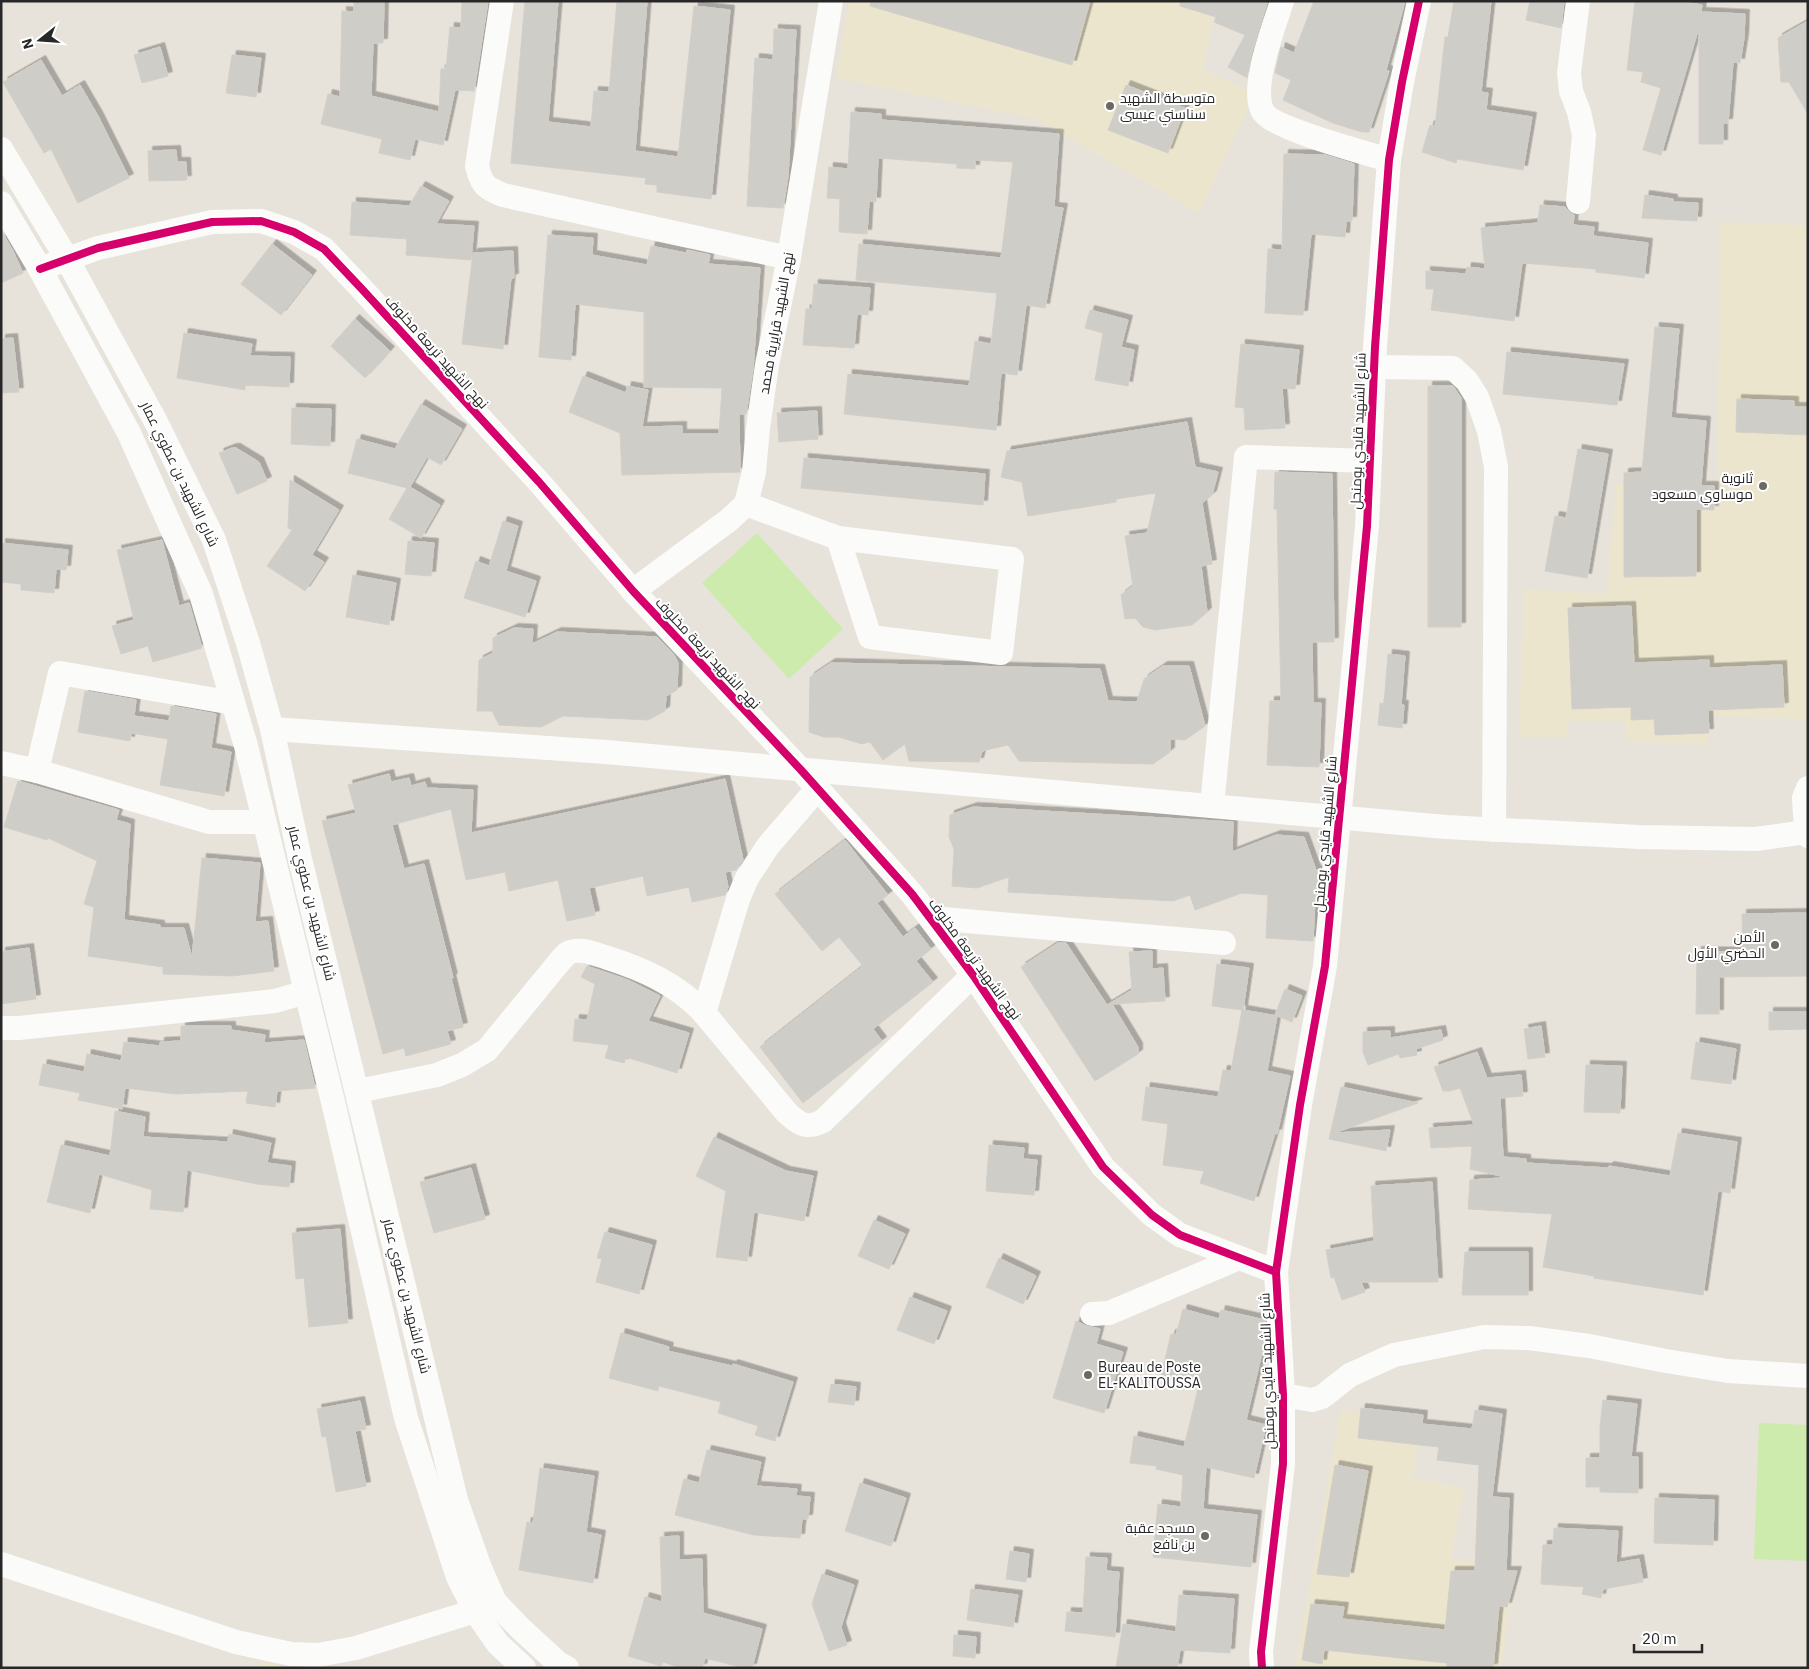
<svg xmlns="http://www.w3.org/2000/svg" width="1809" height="1669" viewBox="0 0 1809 1669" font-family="'IBM Plex Sans',Cairo,sans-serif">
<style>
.education{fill:#ece5ce}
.pitch{fill:#ccebad}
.building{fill:#cfcdc7;stroke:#d2cfc8;filter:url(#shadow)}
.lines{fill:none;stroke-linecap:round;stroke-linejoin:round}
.minor{stroke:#fbfbfa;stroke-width:24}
.cycleway-casing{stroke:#fff;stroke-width:11}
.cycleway{stroke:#d6006c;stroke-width:8}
.poi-dot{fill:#6a6966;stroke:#fff;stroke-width:2}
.labels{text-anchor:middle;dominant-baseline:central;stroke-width:4;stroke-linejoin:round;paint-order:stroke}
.poi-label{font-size:14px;fill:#272727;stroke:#fff;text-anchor:end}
.street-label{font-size:14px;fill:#272727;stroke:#fff}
</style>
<defs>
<filter id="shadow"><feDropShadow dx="4.5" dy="-4.5" stdDeviation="0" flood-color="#0004"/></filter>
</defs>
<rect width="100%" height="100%" fill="#e7e3db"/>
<!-- education -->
<g class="education">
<path d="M849,1H1217L1203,70L1255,93L1199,213L1036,119L836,78Z"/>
<path d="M1719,222L1808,225V719L1708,716L1707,745L1626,741V721H1567V738L1519,737L1524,589L1607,594L1616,483L1718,489Z"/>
<path d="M1341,1409L1422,1424L1412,1478L1464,1488L1451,1558L1517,1571L1500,1668H1295Z"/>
<path d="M261,1660L289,1668H259Z"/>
</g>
<!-- pitch -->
<g class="pitch">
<path d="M757,533L843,629L789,679L702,583Z"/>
<path d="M1759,1423L1808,1425V1561L1754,1559Z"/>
</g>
<!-- building -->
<g class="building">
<path d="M354,1H384L383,43H373L371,96L439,112L441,69H446L450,27L461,28L462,1H488L474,91L455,90L443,145L415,139L410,160L379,153L382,139L321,124L328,94L340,97L342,11L354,12Z"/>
<path d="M525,1H558L548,122L591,127L594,91L609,92L617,1H647L635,151L678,157L694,6L730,10L711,199L657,192V185L645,184L646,178L511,163Z"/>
<path d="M871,1H1090L1072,65L870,6Z"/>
<path d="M1180,1H1262L1267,3L1252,52L1247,78L1228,67L1245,35L1214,22L1216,17L1180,6Z"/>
<path d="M1314,1H1405L1386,70L1389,71L1369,132H1362L1333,123L1283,100L1291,80L1275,73L1281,47L1294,53Z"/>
<path d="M1454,1H1491L1481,92L1488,93L1486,110L1532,117L1523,170L1457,159L1456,163L1422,152L1430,125L1435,127L1445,37H1448Z"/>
<path d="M1530,1H1564L1561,28L1526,20Z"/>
<path d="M1635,1H1675L1702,5L1701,12L1745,14L1744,38L1740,63L1733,62L1728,123H1723V144H1699V27L1661,155L1643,150L1661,88L1641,82L1643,72L1627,70Z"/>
<path d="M1808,21V114L1789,82H1781L1778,38Z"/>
<path d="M774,29L796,30L788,176L783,208L747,206L755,58L773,60Z"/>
<path d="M160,47L168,76L142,83L134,55Z"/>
<path d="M232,55L261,58L256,97L226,93Z"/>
<path d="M41,60L62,96L80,85L98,116L129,178L78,203L51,149L44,153L3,82Z"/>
<path d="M1126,85L1185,108L1168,153L1108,130Z"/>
<path d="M851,112L881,114V120L1059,134L1054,207L1063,208L1045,308L1026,305L1017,375L1001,373L996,430L844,414L848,374L969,386L975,341L991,344L997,293L856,280L859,244L1001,258L1013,162L975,160V169L957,168V164L878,158L876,202L869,201L867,234L839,232L840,199L827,198L829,167L848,169Z"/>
<path d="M176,150L177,162H186L187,180L149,181L148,151Z"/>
<path d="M1284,154L1325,155L1354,164L1352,221H1346L1345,237L1311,234L1303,315L1265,313L1268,249L1282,250Z"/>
<path d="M421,186L449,201L436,224L474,226L471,260L406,255L407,239L350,235L352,202L409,206Z"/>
<path d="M1645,195L1673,199V202L1698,203L1697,221L1642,218Z"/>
<path d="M1540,205L1565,207L1570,213L1574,215L1573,225L1594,227L1593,236L1648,243L1644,278L1596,272V269L1522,263L1514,321L1431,310L1434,289H1426V271L1466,274L1467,267L1485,269L1481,228L1538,223Z"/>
<path d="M1,230L13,251L23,273L1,283Z"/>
<path d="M548,235L593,238L592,255L647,265L651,246L686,253L687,250L710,255L708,264L760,268L753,369L746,414H739L740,472L622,475L620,433L569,412L583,376L626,393L627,386L648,390L642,427L682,426V434H719L722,388L644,387V312L575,304L571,360L539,357Z"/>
<path d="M272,244L312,275L281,315L241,284Z"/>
<path d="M513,251L514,278H511L503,349L462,344L473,253Z"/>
<path d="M814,284L870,288L868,315L857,314L854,348L803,345L806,309H812Z"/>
<path d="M1090,310L1128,320L1121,347L1134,350L1128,386L1095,380L1103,333L1085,328Z"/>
<path d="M355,319L390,351L365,378L331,346Z"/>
<path d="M1655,327L1679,329L1671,418L1706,421L1701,486H1714V510L1696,509V576L1624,577V473L1642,472Z"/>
<path d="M184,333L252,344L250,356L290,357L289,387L245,385V390L177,378Z"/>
<path d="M13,338L19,392L1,393V339Z"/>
<path d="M1241,344L1299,350L1295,389L1282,388L1285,428L1245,430L1244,408L1235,407Z"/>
<path d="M1507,352L1624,364L1617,405L1503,394Z"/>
<path d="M1428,386H1453L1461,398V627H1428Z"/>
<path d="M1737,399L1794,401V407H1808V435L1736,432Z"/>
<path d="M421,404L462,429L441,465L427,457L410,487L440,505L421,538L389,519L407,488L348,473L357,439L395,449Z"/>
<path d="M292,408L331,409L330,446L291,444Z"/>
<path d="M817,411L818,439L779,442L777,413Z"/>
<path d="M1187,422L1195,467L1218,472L1212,495L1202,503L1212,564L1201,566L1207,612L1192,625L1155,630L1143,627L1135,618L1125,619L1121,595L1133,586L1125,536L1147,533L1156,493L1116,499V502L1028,516L1022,482L1001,477L1007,451Z"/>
<path d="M232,448H236L259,462L267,481L237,494L219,453Z"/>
<path d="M1578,449L1608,454L1587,578L1545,571L1555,516L1566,518Z"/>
<path d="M804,458L985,474L983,505L801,488Z"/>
<path d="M1275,472L1332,474L1334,642H1312L1313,703H1321L1319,767L1267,765L1270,701H1281L1277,509H1274Z"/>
<path d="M290,480L339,510L312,555L324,562L305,591L267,566L292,530L288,528Z"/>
<path d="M503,521L518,526L506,571L536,581L525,617L464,598L476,561L489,566Z"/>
<path d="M162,540L179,606L189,603L202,648L153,662L148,646L121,654L112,626L134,620L117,550Z"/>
<path d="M408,541L434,543L431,576L405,574Z"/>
<path d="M1,543L68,550L66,570L56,569L54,593L21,590V584L1,582Z"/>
<path d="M353,575L396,583L389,625L346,617Z"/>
<path d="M1631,606L1634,663L1709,660V668L1782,665L1784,707L1708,710L1709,733L1655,735L1654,719L1631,720V707L1572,709L1568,608Z"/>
<path d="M514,628L533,629L532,644L557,632L657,637L674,655L678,663L677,690L666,696L665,711L648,720L563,716L541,727L499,725L492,711H477L479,660L493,653V638Z"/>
<path d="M1388,654L1405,656L1401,705H1404L1402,728L1378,725L1380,703L1384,704Z"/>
<path d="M831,663L1100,669L1108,701L1137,702L1144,679L1163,666H1189L1205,726L1185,740L1170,739V752L1153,764L1019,761L1008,745L982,751L979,762L909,761L905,744L883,760L870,742L862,744L839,737H824L809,732L810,677Z"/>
<path d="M85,691L136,700L134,716L169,721L171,706L216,714L211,748L231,752L224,796L160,785L168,739L131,733L130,741L78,732Z"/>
<path d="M389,774L391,782L409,778L411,786L425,782L427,788L473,790L471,833L725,779L743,860L736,870L725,872L728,887L725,895L692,902L689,887L647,896L643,876L589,888L595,915L567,921L558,880L509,891L505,872L466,880L451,809L392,825L404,869L424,864L453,978H451L463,1027L447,1031L451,1044L406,1056L404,1048L383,1054L322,821L356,813L348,785Z"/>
<path d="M18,781L119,810L116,820L130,824L124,920L160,925V928H184L192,958L202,858L260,863L255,922L268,921L274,971L232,976L163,974V967L88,956L94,907L84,904L97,861L48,838L47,840L4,827Z"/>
<path d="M973,807L1233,822L1232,852L1276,835L1304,837L1316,870H1320L1318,898L1315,899L1313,941L1266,938L1268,895L1242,893L1195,910L1190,895L1173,901L1008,892L1009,877L977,888L952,886L954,849L949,837L950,815Z"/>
<path d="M845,840L888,895L877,903L903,937L915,928L931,949L916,961L933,982L873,1029L882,1041L803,1103L760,1047L863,966L839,937L822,951L775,894Z"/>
<path d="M1807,913L1808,976L1719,977V1014H1696L1697,951L1743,952L1742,914Z"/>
<path d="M1058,943H1066L1107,1005L1132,990L1129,952L1152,951V969L1163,968L1165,1001L1112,1004L1138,1047V1054L1095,1081L1021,967Z"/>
<path d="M29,948L36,999L1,1004V952Z"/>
<path d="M1217,964L1249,968L1243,1010L1277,1016L1267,1071L1290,1076L1277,1134L1275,1133L1254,1201L1200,1183L1204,1171L1163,1165L1168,1124L1142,1120L1146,1087L1218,1097L1223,1070L1231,1071L1242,1010L1212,1006Z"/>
<path d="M587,966L628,980L660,996L648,1021L689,1033L677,1073L626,1057L624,1063L605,1058L609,1045L573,1041L575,1019L587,1020L595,984L581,977Z"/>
<path d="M1285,989L1302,996L1292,1022L1275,1015Z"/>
<path d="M1769,1012H1808V1029L1769,1030Z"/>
<path d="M181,1026H231V1030L265,1035L264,1043L304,1040L315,1088L277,1091L275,1107L246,1103L248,1091L176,1094L125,1088L122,1109L78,1100L80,1093L39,1085L43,1064L84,1072L87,1054L121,1061L124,1042L160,1046V1042L181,1041Z"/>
<path d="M1541,1026L1545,1057L1528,1059L1524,1029Z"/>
<path d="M1441,1030L1443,1040L1416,1049L1417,1055L1400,1058L1399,1054L1368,1065L1363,1052V1032L1390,1031V1038Z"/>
<path d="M1696,1042L1736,1049L1731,1084L1691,1079Z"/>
<path d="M1477,1052L1487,1078L1521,1075L1523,1096L1500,1098L1503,1157L1526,1159V1163L1608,1168L1609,1166L1670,1176L1678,1133L1737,1142L1730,1193L1718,1191L1703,1295L1594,1278V1276L1543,1267L1552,1214L1468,1209L1470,1180L1501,1178V1176L1470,1169L1472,1146L1431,1148L1429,1128L1474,1125L1460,1088L1450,1091H1443L1434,1067Z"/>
<path d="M1586,1065L1622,1066L1620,1113L1584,1112Z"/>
<path d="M1341,1087L1418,1103L1334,1133L1390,1130L1386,1151L1329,1139Z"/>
<path d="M115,1111L145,1117L143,1137L228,1142L229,1134L271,1143L267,1163L291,1166L289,1187L257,1184L187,1170L183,1212L150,1209L152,1190L99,1174L90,1213L47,1202L61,1145L110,1156Z"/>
<path d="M714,1137L786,1171L813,1176L804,1221L754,1212L747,1261L716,1257L726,1191L696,1176Z"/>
<path d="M989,1145L1024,1148L1023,1159L1037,1160L1034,1195L986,1191Z"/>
<path d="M471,1168L485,1219L434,1233L420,1182Z"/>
<path d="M1432,1182L1438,1282H1361L1365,1292L1342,1300L1334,1277L1331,1278L1326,1250L1374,1241L1371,1186Z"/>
<path d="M874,1220L905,1234L889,1269L858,1256Z"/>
<path d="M340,1229L348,1323L309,1327L304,1278L296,1279L292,1233Z"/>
<path d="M605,1232L652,1245L639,1294L596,1282L602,1259L597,1258Z"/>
<path d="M1465,1252H1528V1295H1462Z"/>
<path d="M999,1258L1036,1276L1023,1304L986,1287Z"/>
<path d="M910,1297L947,1311L934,1344L897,1330Z"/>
<path d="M1183,1309L1219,1319L1221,1310L1265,1320L1266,1336L1246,1420L1266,1425L1254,1478L1206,1467L1203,1509L1257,1515L1251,1567L1153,1557L1158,1504L1181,1507L1183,1475L1156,1469L1157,1466L1130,1463L1134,1436L1184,1447L1199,1385L1161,1377L1171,1334L1176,1335Z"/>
<path d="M1076,1321L1086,1326L1100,1329L1096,1344L1123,1352L1104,1413L1053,1398Z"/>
<path d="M621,1333L669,1347L668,1351L732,1366L733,1364L793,1382L775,1441L755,1435L758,1426L718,1413L721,1402L659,1386L658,1391L609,1378Z"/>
<path d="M831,1384L856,1387L854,1405L828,1402Z"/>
<path d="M1603,1400L1637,1404L1631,1457H1638V1493L1600,1492V1487H1586V1458H1600V1426Z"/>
<path d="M360,1401L366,1429L355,1431L366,1486L336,1492L326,1436L322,1437L317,1409Z"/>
<path d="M1361,1408L1423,1415L1422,1424L1472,1429L1475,1410L1502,1414L1492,1497L1509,1498L1506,1571H1517L1507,1607L1499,1606L1493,1668H1447V1663L1324,1650L1322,1664L1302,1660L1311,1604L1344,1607L1342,1619L1445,1630L1451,1571H1475L1479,1465L1437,1460L1439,1447L1358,1438Z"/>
<path d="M707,1450L761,1462L756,1486L797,1489L796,1496L810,1497L808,1519H802L800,1538L754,1535L675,1515L684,1479L699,1483Z"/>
<path d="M1335,1465L1368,1471L1349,1577L1317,1574Z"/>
<path d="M540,1468L594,1476L586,1532L601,1535L593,1583L519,1570L527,1522L533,1523Z"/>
<path d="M860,1483L906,1498L891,1546L845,1531Z"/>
<path d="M1655,1498L1714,1500L1713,1545L1654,1543Z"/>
<path d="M1554,1528L1618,1531L1616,1563L1639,1559L1643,1582L1603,1589L1601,1598L1582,1594L1584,1587L1541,1584L1543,1545H1553Z"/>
<path d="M679,1536V1560L702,1559L703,1613L762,1629L752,1668H744L705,1658L702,1668H681L663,1662L661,1666L628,1656L645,1597L662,1602L660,1537Z"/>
<path d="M1010,1551L1029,1554L1026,1582L1006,1579Z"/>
<path d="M1086,1557L1107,1558L1106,1571L1119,1572L1115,1637L1065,1631L1067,1612L1083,1613Z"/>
<path d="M822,1574L854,1585L841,1627L847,1645L829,1651L812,1604Z"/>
<path d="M971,1589L1018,1595L1013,1627L967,1620Z"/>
<path d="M1179,1595L1234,1599L1230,1653L1180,1650L1177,1668H1116L1123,1624L1176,1632Z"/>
<path d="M954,1635L976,1637L975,1658L953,1656Z"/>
</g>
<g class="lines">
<!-- minor -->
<g class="minor">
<path d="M502,1L477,166C482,186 485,187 503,195L789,258"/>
<path d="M1282,1C1274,27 1251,84 1262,110C1270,128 1366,153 1389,160"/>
<path d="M1578,1L1569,73L1571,91L1579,112L1584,135L1578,202"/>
<path d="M1,149L67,259L156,422L214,540L248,643L272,729L300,859L456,1500L480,1568L495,1602L520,1628L558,1663L567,1668"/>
<path d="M1,203L40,269L129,433L201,594L246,746L334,1106L406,1418L458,1577L475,1611L498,1644L524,1668"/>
<path d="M40,269L98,248L212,222L261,221L294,232L324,249L360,287L539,482L633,591L801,770L912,894L973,975L1103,1167L1152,1215L1180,1235L1276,1272"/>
<path d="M1374,367L1453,368L1467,381L1477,397L1489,431L1496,467L1494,830"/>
<path d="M746,504L838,538L870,637L1001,653L1012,559L838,538"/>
<path d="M633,591L729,520L746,504L754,472L758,428L767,365L789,258L831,1"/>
<path d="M272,729L606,752L1446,827L1639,837L1756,839L1806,832"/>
<path d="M1,763L37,771L209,822H264"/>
<path d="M37,771L60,673L233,703"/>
<path d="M1808,788L1804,798L1806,832L1808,836"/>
<path d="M1212,806L1246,457L1369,461"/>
<path d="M931,918L1224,943"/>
<path d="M704,1013L738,899L747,878L768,846L818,788"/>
<path d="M1,1028H19L275,1001L306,992"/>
<path d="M358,1091L437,1075L462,1065L487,1050L560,961C562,959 565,955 568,953C580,947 594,954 605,957C643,969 677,984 704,1013L787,1113C800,1125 807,1129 823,1121L973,975"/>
<path d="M1092,1314L1109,1313L1239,1258"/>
<path d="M1283,1395L1312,1400L1322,1397L1350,1375L1394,1355L1484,1337L1529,1338L1589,1346L1666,1361L1728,1371L1808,1376"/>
<path d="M1,1564L236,1642L291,1654L318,1655L356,1648L475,1611L489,1605"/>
<path d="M1262,1668L1261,1652L1283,1464V1395L1276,1272L1300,1105L1325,966L1367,526L1375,347L1389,160L1402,82L1419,1"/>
</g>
<!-- cycleway casing -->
<g class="cycleway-casing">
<g id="cycleway">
<path d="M40,269L98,248L212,222L261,221L294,232L324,249L360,287L539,482L633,591L801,770L912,894L973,975L1103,1167L1152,1215L1180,1235L1276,1272"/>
<path d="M1262,1668L1261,1652L1283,1464V1395L1276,1272L1300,1105L1325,966L1367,526L1375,347L1389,160L1402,82L1419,1"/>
</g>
</g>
<!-- cycleway -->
<use href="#cycleway" class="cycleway"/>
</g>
<!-- markers -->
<g class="poi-dot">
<circle cx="1110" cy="106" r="5"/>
<circle cx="1763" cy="486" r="5"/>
<circle cx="1775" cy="945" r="5"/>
<circle cx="1088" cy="1375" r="5"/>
<circle cx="1205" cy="1536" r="5"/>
</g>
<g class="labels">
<!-- poi labels -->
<g class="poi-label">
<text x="1120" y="98" text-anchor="start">متوسطة الشهيد<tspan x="1120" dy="16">سناسني عيسى</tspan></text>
<text x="1753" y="478">ثانوية<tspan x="1753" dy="16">موساوي مسعود</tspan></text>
<text x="1765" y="937">الأمن<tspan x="1765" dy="16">الحضري الأول</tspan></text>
<text x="1098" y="1367" text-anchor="start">Bureau de Poste<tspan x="1098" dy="16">EL-KALITOUSSA</tspan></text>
<text x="1195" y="1528">مسجد عقبة<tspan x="1195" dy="16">بن نافع</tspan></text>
</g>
<!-- street labels -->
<g class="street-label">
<text transform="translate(776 323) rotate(-80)">نهج الشهيد قرايرية محمد</text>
<text transform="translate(437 352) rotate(48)">نهج الشهيد تريعة مخلوف</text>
<text transform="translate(1358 431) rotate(-88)">شارع الشهيد قايدي بومنجل</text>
<text transform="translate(180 474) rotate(64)">شارع الشهيد بن عطوي عمار</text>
<text transform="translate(708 653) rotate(47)">نهج الشهيد تريعة مخلوف</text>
<text transform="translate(1325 834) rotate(-85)">شارع الشهيد قايدي بومنجل</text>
<text transform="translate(312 903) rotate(76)">شارع الشهيد بن عطوي عمار</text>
<text transform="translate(975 959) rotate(54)">نهج الشهيد تريعة مخلوف</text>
<text transform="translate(407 1296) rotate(76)">شارع الشهيد بن عطوي عمار</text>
<text transform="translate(1267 1371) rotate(-92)">شارع الشهيد قايدي بومنجل</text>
</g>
</g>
<!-- border -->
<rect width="1809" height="1669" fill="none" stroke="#272727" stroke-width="5"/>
<!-- north arrow -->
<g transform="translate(40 40) rotate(253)" stroke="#ffffff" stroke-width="4" paint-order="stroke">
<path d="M0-4L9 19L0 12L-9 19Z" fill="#272727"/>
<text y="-8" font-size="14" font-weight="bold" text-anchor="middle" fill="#272727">N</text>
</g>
<!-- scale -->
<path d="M1634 1644v8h68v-8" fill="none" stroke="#272727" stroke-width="2.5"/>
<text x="1642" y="1644" font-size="15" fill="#272727" stroke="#ffffff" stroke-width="4" paint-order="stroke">20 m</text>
</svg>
